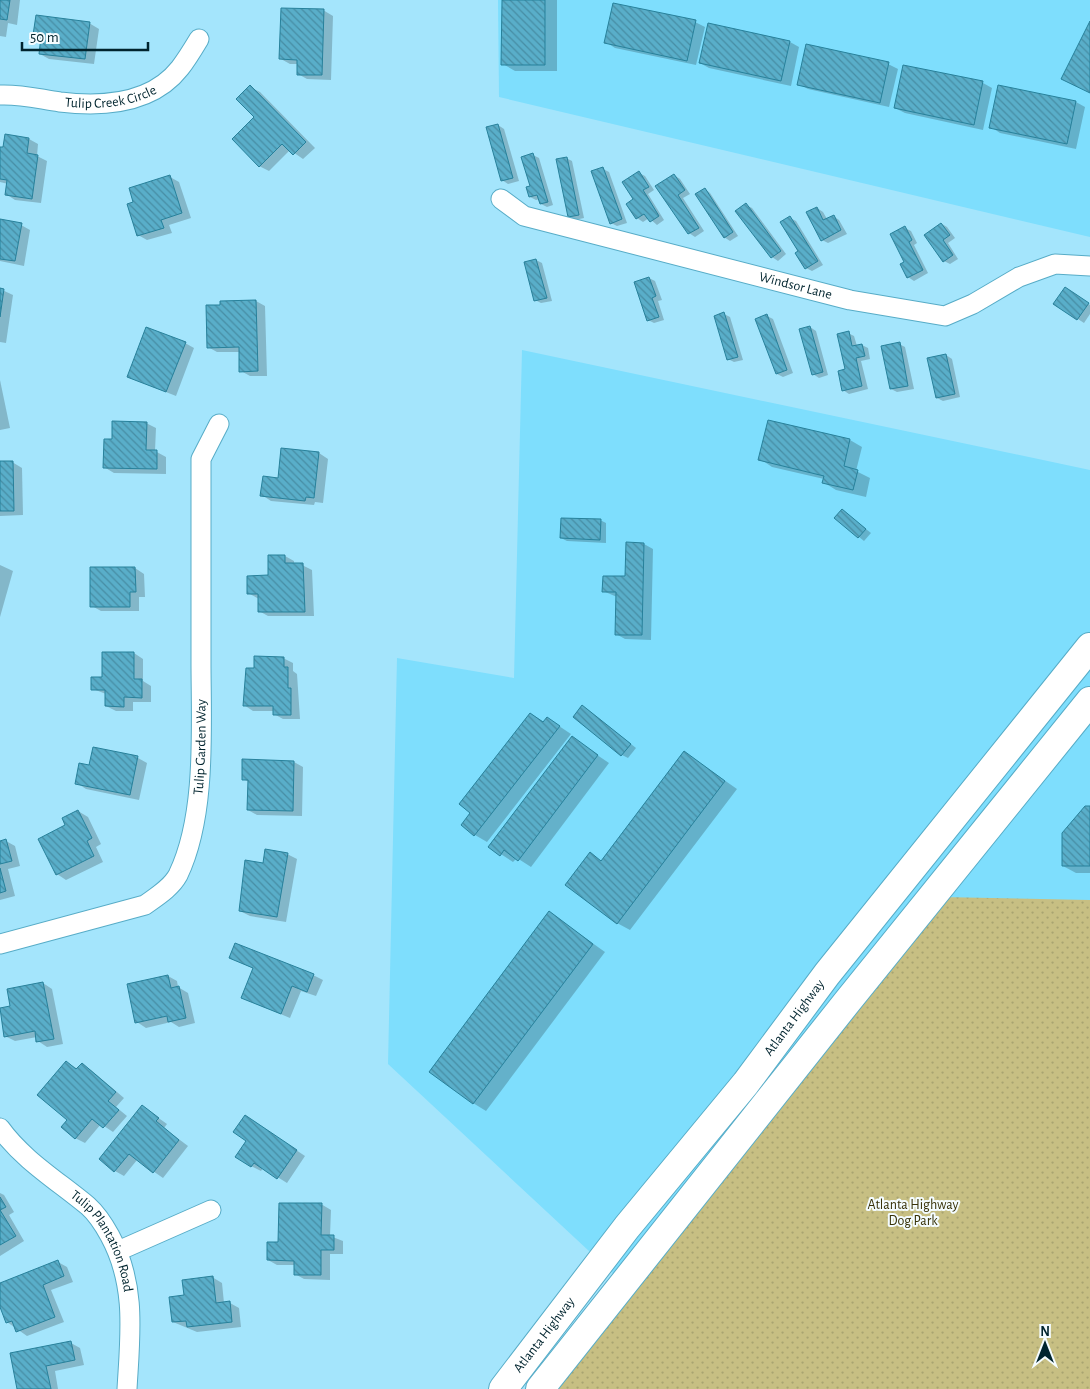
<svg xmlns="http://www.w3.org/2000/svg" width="1090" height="1389" viewBox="0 0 1090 1389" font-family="'Alegreya Sans',sans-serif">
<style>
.built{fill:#7edefd}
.park{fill:url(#park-dots)}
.shadow{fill:#0003}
.building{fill:url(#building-back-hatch);stroke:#27819b}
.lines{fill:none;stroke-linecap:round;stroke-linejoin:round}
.minor-casing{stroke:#57acc7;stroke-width:21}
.primary-casing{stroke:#57acc7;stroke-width:30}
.minor{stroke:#fff;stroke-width:19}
.primary{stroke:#fff;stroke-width:28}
.labels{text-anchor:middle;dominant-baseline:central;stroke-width:4;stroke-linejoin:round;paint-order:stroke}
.street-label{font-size:14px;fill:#00242e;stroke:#f4fcff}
.park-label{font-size:14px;fill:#373107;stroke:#f4fcff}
</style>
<defs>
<pattern id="park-dots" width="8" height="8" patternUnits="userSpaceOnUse" patternTransform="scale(1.25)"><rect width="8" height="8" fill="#c7bf83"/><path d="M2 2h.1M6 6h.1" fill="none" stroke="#a9a471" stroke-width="1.8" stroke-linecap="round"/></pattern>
<pattern id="building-back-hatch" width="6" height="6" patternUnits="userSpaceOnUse" patternTransform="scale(1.25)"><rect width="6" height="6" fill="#59aec9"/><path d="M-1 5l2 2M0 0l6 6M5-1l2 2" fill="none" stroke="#478da4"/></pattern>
</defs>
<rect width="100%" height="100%" fill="#a4e5fc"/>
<!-- built -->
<g class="built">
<path d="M498,0H1090V237L499,97Z"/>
<path d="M522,350L1090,470V908L632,1291L388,1064L397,658L514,678Z"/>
</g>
<!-- park -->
<path class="park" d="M939,897L1090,900V1389H550Z"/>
<!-- shadow -->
<g class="shadow">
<path d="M0,0H20L17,25L8,23L6,37L0,36Z"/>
<path d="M503,0H557V71H515L503,64Z"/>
<path d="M323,10L333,16L331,80L307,79L298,74V64H290L281,59Z"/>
<path d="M695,22L705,27L696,65L615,48L606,42Z"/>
<path d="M89,23L99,29L94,64L49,59L40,54L42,39L34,34Z"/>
<path d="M790,42L799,47L791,86L709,68L700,63Z"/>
<path d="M888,64L898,69L889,107L808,89L799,84Z"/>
<path d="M904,66L983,83L992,88L983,130L905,113L895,108Z"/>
<path d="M999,86L1076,102L1085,107L1076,149L1000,133L991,127Z"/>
<path d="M250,87L260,92L315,148L303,159L290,150L269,171L259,166L256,117Z"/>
<path d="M498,125L504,129L519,181L508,184L502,180Z"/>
<path d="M6,135L29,139L38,144L37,156L47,161L41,203L15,200L6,194L8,184L0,182V148L4,149Z"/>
<path d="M533,155L539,158L553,205L547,207L541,204L540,199L536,200L530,197Z"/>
<path d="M566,158L572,161L584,218L575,220L569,216Z"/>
<path d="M603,169L609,172L627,223L617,226L611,223Z"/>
<path d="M639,173L645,176L654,190L648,194L664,220L657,225L649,218L643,222L637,218L628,204L635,199Z"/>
<path d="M674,175L680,179L690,194L683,198L704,231L695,237L689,233L657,186Z"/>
<path d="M170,177L179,182L191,218L169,225L172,233L147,240L138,235L135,203Z"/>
<path d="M705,189L710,193L738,236L730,241L724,237Z"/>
<path d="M746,205L752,208L786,254L778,261L772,257Z"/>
<path d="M817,208L823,212L827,219L833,216L839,220L847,234L828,243L822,240Z"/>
<path d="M790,218L796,221L823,265L812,271L806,268Z"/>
<path d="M0,221L21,225L30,230L24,266L0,261Z"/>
<path d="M942,224L947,227L955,238L948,243L958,259L950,264L944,261Z"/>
<path d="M905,228L911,231L917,243L914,245L928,273L914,281L908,277Z"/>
<path d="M536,260L542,263L552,301L541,303L535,300L526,263Z"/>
<path d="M649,278L655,281L662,300L658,301L664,320L654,323L648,320Z"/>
<path d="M0,289L13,295L6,343L0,342Z"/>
<path d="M1071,292L1090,305V314L1084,323L1055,304Z"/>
<path d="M256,301L265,306L267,376H250L241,371L240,352H217L208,347L221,302Z"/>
<path d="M724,314L730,317L743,360L734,362L728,359Z"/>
<path d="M767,316L773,319L793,373L783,377L777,374Z"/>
<path d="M810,327L816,331L828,375L819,378L813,374Z"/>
<path d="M848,333L854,336L857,346L862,345L868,348L870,359L861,361L868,389L849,394L843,390Z"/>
<path d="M185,343L194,348L176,396L128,377Z"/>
<path d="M899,344L905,347L914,389L897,392L891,389Z"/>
<path d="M946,355L952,359L960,397L943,401L937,398Z"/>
<path d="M0,380L10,428L0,430Z"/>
<path d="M146,423L156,428L155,451L166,457V474L114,473L104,467L113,441Z"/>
<path d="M850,440L862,447L856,471L870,478L866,497L836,490L823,482L824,479L772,467L760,459Z"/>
<path d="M282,449L319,453L328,459L323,503L315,502L314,505L271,501L262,495L279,479Z"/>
<path d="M0,462H12L22,468L23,515L0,516Z"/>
<path d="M842,510L871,533L864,541L859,537Z"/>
<path d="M600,520L606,523V543L567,541L561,538Z"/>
<path d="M644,544L653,549L651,640L625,639L616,634L617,597L603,591L627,577Z"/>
<path d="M269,556H285L294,561V565H302L312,570L314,616H268L259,611V599L248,593L269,577Z"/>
<path d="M0,565L13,571L0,617Z"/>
<path d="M135,568L144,574L145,597H139V611H101L92,606L91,569Z"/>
<path d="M134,653L143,659V681L151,686V702H133V711H116L106,706V694L93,689Z"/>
<path d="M283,658L293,663V671L297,674L300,719H283L274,714V711H253L244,705V686H247L255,669Z"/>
<path d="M583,706L636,748L628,758L622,755Z"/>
<path d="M531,714L544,722L547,718L571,734L487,842L475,835Z"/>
<path d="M572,738L609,763L531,867L517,858L513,862L490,847Z"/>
<path d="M684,752L737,789L630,930L617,923L590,854L602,861Z"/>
<path d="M138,758L147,763L139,800L86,789L77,783L90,767Z"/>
<path d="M244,760L294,762L303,767L302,816L257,815L248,810L249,782L243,779Z"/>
<path d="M1090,807V873H1076L1063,866Z"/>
<path d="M78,811L88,817L101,844L96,847L103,862L66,880L57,874L67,826Z"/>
<path d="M6,841L15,846L20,866L8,869L15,896L0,900V842Z"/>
<path d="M287,854L297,859L286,922L250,916L240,911L264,864Z"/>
<path d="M550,913L605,952L486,1111L473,1103Z"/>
<path d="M231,958L313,975L323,980L316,996L301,991L290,1018L242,998L254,969Z"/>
<path d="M168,976L177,981L178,987L188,993L195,1023L179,1027L171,1022L146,1028L137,1022Z"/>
<path d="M43,983L52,989L63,1044L47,1047L38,1041L37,1037L15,1041L5,1036L12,1007Z"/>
<path d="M66,1062L78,1069L82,1064L91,1070L124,1098L116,1107L127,1116L113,1132L101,1124L85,1143L75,1138L69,1120Z"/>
<path d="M143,1107L167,1124L164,1128L188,1146L163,1178L137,1160L124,1176L115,1171Z"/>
<path d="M254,1122L305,1156L287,1183L263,1168L261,1171L251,1166L247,1140Z"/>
<path d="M0,1193L4,1195L14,1212L9,1215L24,1241L0,1256Z"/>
<path d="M321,1204L331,1210L330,1236L343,1241V1254H330V1280L304,1279L295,1274V1265H277L268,1260L280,1244Z"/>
<path d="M58,1262L67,1267L73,1282L51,1290L64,1322L27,1336L7,1322L0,1304V1285Z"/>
<path d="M212,1277L222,1283L224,1303H230L239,1308L241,1327L197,1332L173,1322L185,1296Z"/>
<path d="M71,1343L80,1348L84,1365L55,1371L58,1389H18Z"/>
</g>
<!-- building -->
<g class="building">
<path d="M0,0H10L7,20L0,19Z"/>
<path d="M502,0H545V65H501Z"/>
<path d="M613,3L696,20L687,61L604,43Z"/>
<path d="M281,8L324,9L322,75H297V60L279,59Z"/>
<path d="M36,15L90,22L85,59L39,54L41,36L33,35Z"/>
<path d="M1090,21V93L1061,79Z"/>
<path d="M708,23L790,41L781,81L699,63Z"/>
<path d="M806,44L889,62L880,103L797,85Z"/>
<path d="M903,65L983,81L974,125L894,108Z"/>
<path d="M250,85L306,142L293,155L282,144L259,167L232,139L254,117L236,99Z"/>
<path d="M998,85L1076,101L1067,144L989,128Z"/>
<path d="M498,124L513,178L501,181L486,127Z"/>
<path d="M5,134L29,138L27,153L38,155L32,199L5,195L7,180L0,179V147H3Z"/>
<path d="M533,153L548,202L540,204L537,195L529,197L526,187L530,186L521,157Z"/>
<path d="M567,157L579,215L568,217L556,159Z"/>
<path d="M603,167L622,219L610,224L591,171Z"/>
<path d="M639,171L649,187L643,190L659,216L650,222L644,214L636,219L626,204L633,199L622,182Z"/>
<path d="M674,174L685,190L678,195L699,228L688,234L655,186Z"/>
<path d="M170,175L182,213L161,220L164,228L137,236L127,204L133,202L129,188Z"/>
<path d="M705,188L733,232L724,238L695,194Z"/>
<path d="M746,203L781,251L771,258L735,211Z"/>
<path d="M817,207L823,220L834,215L841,230L821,241L806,212Z"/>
<path d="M790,216L818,261L805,269L795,253L798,251L780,222Z"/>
<path d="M0,219L22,223L15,261L0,259Z"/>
<path d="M941,223L950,235L943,240L953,255L943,262L924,235Z"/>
<path d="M905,226L912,240L909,242L923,270L907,278L900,264L904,262L890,234Z"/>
<path d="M536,259L547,298L534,301L524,262Z"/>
<path d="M649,277L656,296L652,298L659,317L647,321L634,282Z"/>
<path d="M1065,287L1089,303L1077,320L1053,304Z"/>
<path d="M0,288L4,289L0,317Z"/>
<path d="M256,300L258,371L239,372V347L207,348L206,305H220V301Z"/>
<path d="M724,312L738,357L727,360L714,316Z"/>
<path d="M767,314L787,370L776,374L755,319Z"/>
<path d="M810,326L823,372L812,375L799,329Z"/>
<path d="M146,327L186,342L166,392L127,377Z"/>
<path d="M849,331L852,346L862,344L865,356L856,358L862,386L842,391L838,371L845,369L837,334Z"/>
<path d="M900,342L908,386L890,389L881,346Z"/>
<path d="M946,354L955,394L936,398L927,358Z"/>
<path d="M768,420L850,439L844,466L858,470L853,490L822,483L824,476L758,460Z"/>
<path d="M112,421L147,422L146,450H157V469L103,468L104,439H112Z"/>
<path d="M281,448L319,452L314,498L306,497L305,501L260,496L263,476L278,478Z"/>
<path d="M0,461H13L14,511H0Z"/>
<path d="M842,509L866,529L858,538L834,518Z"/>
<path d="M561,518L601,519L600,540L560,538Z"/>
<path d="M626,542L644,543L642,635H615L616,592H602L603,576H625Z"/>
<path d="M268,555H285V563H303L305,612H258V594H247V576L268,575Z"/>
<path d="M90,567H135L136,592H130V607H90Z"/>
<path d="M102,652H134V679H142V698L124,697V707L105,706V690H91V677H102Z"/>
<path d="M254,656L284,657V667H288V688H291V715H273V706H243L246,668H254Z"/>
<path d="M582,705L631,744L621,756L573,717Z"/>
<path d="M530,713L543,722L547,717L560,726L474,836L461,825L470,813L459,804Z"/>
<path d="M572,736L598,755L518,861L504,850L500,856L488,847Z"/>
<path d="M93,747L138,756L130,795L75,784L79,763L89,765Z"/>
<path d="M684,751L725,781L617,924L565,885L590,852L601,861Z"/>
<path d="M242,759L294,761L293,811L247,810L248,780H242Z"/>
<path d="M1085,806H1090V866H1062V833Z"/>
<path d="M78,810L92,838L87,841L94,856L56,875L38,839L65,825L62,818Z"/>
<path d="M6,839L12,861L0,864V841Z"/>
<path d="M265,849L288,853L277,917L239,911L245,860L263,863Z"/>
<path d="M0,868L6,891L0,893Z"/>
<path d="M549,911L593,944L473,1104L429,1072Z"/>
<path d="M235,943L314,974L307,992L292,986L281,1014L241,998L253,968L229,958Z"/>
<path d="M168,975L171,988L179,986L186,1018L168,1022L167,1016L135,1023L127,984Z"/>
<path d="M43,982L54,1039L36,1042L35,1031L4,1037L0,1008L10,1006L7,989Z"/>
<path d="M66,1061L76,1069L82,1063L116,1092L108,1101L119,1110L103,1128L92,1119L75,1139L61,1127L67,1120L37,1095Z"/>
<path d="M142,1105L159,1118L156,1121L179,1140L153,1173L129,1154L114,1172L99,1159Z"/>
<path d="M245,1115L297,1150L277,1179L254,1163L251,1167L235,1157L246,1141L233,1132Z"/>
<path d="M0,1197L6,1207L0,1210L16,1236L0,1245Z"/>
<path d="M279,1203H322L321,1235H334V1250H321V1275H294V1261L267,1260V1242H278Z"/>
<path d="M58,1260L64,1276L43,1285L55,1317L16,1332L12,1321L6,1323L0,1307V1283Z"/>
<path d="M213,1276L216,1303L230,1301L232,1322L187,1327L186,1321L172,1322L169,1297L184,1295L182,1280Z"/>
<path d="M71,1341L75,1360L46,1366L51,1389H17L10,1353Z"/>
</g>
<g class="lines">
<!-- minor casing -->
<g class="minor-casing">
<g id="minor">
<path id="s1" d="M0,95C21,94 39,99 60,102C102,107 152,104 180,68C187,59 193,49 199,39"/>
<path id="s2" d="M501,199L524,216L850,300L945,316L973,304L1019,277L1055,264L1090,266"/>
<path id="s3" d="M0,944L145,905C156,897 171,888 178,875C207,815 201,726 201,661C201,594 201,527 201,459L219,424"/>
<path id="s4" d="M0,1128C23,1160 58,1181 88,1206C97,1214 104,1225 110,1236C137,1286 130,1336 127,1389"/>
<path d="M118,1251L211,1210"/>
</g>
</g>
<!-- primary casing -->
<g class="primary-casing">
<g id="primary">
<path id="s5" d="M503,1389L627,1227L746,1083L827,974L1090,647"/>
<path d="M540,1389L847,1002L1090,701"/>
</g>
</g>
<!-- minor -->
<use href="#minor" class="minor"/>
<!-- primary -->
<use href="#primary" class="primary"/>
</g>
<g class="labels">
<!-- street labels -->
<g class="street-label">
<text stroke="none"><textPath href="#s1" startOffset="112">Tulip Creek Circle</textPath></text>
<text stroke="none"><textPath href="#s2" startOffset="309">Windsor Lane</textPath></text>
<text stroke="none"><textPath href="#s3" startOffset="326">Tulip Garden Way</textPath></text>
<text stroke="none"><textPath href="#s5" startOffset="472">Atlanta Highway</textPath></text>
<text stroke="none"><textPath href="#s4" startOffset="156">Tulip Plantation Road</textPath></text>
<text stroke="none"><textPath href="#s5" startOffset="68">Atlanta Highway</textPath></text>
</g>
<!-- park labels -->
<g class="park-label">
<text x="913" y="1205">Atlanta Highway<tspan x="913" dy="16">Dog Park</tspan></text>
</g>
</g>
<!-- north arrow -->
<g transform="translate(1045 1344)" stroke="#f4fcff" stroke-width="4" paint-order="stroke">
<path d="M0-4L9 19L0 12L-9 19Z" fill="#00242e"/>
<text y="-8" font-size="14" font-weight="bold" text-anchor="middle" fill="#00242e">N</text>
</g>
<!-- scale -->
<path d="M22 42v8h126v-8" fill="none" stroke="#00242e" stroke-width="2.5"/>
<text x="30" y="42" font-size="15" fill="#00242e" stroke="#f4fcff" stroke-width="4" paint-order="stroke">50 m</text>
</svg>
